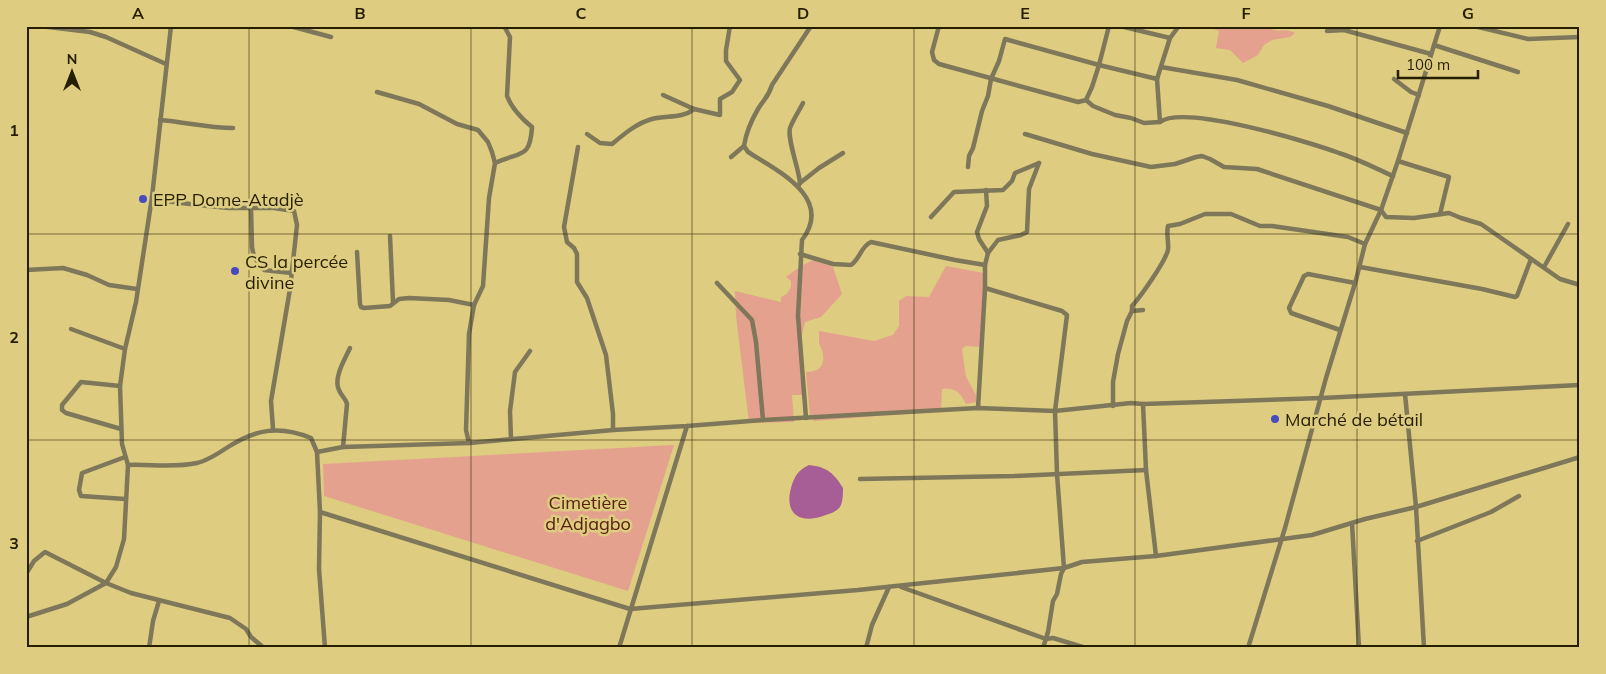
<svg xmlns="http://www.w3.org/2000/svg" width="1606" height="674" viewBox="0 0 1606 674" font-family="Mulish,sans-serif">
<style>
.green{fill:#e4a18e}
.water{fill:#a75d96}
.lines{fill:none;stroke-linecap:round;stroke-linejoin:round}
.street{stroke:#7e775a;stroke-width:4.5}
.grid{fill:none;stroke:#261e00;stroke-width:1;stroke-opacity:0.55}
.poi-dot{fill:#484ac0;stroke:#decc80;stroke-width:2}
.labels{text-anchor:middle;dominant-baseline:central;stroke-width:5;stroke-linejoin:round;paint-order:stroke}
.poi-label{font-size:18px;fill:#261e00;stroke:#decc80;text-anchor:start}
.park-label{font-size:18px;fill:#5a200f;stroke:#decc80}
.neatline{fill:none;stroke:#261e00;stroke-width:2}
.grid-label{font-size:16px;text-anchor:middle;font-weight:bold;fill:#261e00}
</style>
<rect width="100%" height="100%" fill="#decc80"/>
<!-- green -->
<g class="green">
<path d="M1205,26H1267C1277,35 1285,27 1295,33L1290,37L1272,40L1264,45L1258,55L1243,63L1230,50L1216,48L1219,31Z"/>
<path d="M813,260L833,267L842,294L821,317L805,322L800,343L804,395H792L794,422L749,423L736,316L735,291L781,302V297L787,294L791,287V281L786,277L801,266Z"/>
<path d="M946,266L984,273L982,347L966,346L962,349L966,377L976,395V402L966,404C960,392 956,388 942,389L941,411L814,421L810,416L806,372C817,372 825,367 823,355C823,351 820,347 819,343C819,339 819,335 819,331L874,341L893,335L899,326V301L906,296L929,297Z"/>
<path d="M674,445L628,591L324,496L323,464Z"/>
</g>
<!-- water -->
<path class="water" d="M809,465C827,467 834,473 843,488C843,493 843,502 840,507C836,512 829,514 823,516C800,524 784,514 791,488C794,477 798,470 809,465Z"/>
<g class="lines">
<!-- street -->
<g class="street">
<path d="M40,26L90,32L106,37L166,64"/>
<path d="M290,26L331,37"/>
<path d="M939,26L932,52L934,60L939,64L1078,102L1086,100L1092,87L1099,65L1109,26"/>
<path d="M1120,26L1170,38"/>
<path d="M1474,26L1528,39L1580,37"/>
<path d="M1327,31L1344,30L1431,54"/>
<path d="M1434,45L1518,72"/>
<path d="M1161,67L1237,80L1328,106L1407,133"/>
<path d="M1157,79L1160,122C1184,104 1309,142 1339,153C1358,159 1375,168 1393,176"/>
<path d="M1394,79L1411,92L1419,95"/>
<path d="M377,92L419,104L457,124L478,130L488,142L492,152L495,163L489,198L483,286L474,305L469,334L466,430L469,443"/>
<path d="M663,95L694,109L720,115V99L732,92L740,80L726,61V50L730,26"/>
<path d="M1086,100L1093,106L1115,115L1131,118L1144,123L1160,122"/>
<path d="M160,120C185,122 208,128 233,128"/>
<path d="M587,134L600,143L612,144C624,134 637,123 652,119C667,115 682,119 694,109"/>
<path d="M1025,134L1092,154L1151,167L1175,164L1196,157L1202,156L1210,159L1224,167L1257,169L1381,210L1386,217L1414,218L1449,213L1461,218L1481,224L1560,279L1580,285"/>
<path d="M578,147L564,227L567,242L574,248L577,254V282L587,298L606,355L613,414V430"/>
<path d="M731,157L744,146"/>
<path d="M1398,161L1449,177L1440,214"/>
<path d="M495,163C520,151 530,160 532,127C521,118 512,109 507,96L510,37L504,26"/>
<path d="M968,167L969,156L973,148L982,111L988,96L991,79L999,61L1005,39L1099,65L1157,79L1170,38L1179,26"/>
<path d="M800,183L819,168L843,153"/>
<path d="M798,186L800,183C799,169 787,139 790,128C793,120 799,111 803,103"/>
<path d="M986,190L987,206L977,232L979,239L988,253"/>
<path d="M152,197L165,201L198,205L229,208H274L294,211L297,225L290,289L271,401L273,429"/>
<path d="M251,208L252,247L254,257L264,270L291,273"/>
<path d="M931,217L954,192L1003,190L1012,181L1015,173L1039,163"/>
<path d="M390,236L393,302"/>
<path d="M357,252L360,304L361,307L364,308L390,306L399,299L409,298L449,300L474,305"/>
<path d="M800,254L833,264L851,265C860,259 861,246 871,242L955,260L985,265V288L978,408"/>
<path d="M985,265L988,253L998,240L1021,235L1027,232L1029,189L1039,163"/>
<path d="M1360,267L1482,289L1515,297L1517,296L1531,259"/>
<path d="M1544,267L1568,224"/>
<path d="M26,270L63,268L87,275L109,285L137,289"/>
<path d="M717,283L752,320L756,342L763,420"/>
<path d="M985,288L1062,311L1067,315L1055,411L1057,474L1064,568L1061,574L1057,594L1053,601L1048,632L1043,648"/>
<path d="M1132,311V306C1141,296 1165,262 1168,250C1169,242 1166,234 1168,226L1180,224L1205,214H1231L1260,226H1272L1348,237L1365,244"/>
<path d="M71,329L125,349"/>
<path d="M1340,330L1291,313L1289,308L1304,276L1308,274L1355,283"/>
<path d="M120,386L81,382L62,405V410L66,413L121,429"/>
<path d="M1405,394L1416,507L1424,648"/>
<path d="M1143,404L1146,470L1156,556"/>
<path d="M1113,406V382L1118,354L1127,321L1132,311L1143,310"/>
<path d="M806,418L798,316L802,240C834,198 778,171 748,152L744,146C746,133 751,121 758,109C764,99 768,98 772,85L811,26"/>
<path d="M511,439L510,411L515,372L530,351"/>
<path d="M343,447L347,404C346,398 341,396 339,390C333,378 345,359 350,348"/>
<path d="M317,452L343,447L469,443L613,430L687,426L763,420L978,408L1055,411L1131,403L1143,404L1322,398L1580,385"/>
<path d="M128,465L122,444L120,386L125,349L136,302L152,197L171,26"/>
<path d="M860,479L1014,476L1146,470"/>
<path d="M125,499L81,496L79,490L82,473L125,457"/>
<path d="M320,512L630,609L858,590L1064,568L1082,562L1156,556L1312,535L1365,519L1416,507L1580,457"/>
<path d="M1352,523L1359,648"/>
<path d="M1417,541L1491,512L1519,496"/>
<path d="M26,574L34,561L45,552L106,583L131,593L230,618L246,629L251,637L264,648"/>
<path d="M901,587L1046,639L1053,638L1086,648"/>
<path d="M26,617L67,604L106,583L116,567L124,539L128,465C150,464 175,468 197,463C207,461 219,453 228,447C256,429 280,425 311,438L317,452L320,512L319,569L325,648"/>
<path d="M149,648L153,621L159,601"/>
<path d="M619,648L687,426"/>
<path d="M866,648L872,625L889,587"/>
<path d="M1248,648L1285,528L1326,378L1356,280L1365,244L1381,210L1398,161L1440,26"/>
</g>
</g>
<!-- grid -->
<path class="grid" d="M249,26V648M471,26V648M692,26V648M914,26V648M1135,26V648M1357,26V648M26,234H1580M26,440H1580"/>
<!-- markers -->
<g class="poi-dot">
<circle cx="143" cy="199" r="5"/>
<circle cx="235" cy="271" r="5"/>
<circle cx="1275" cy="419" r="5"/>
</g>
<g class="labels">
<!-- poi labels -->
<g class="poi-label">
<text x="153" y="199">EPP Dome-Atadjè</text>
<text x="245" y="261">CS la percée<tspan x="245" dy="21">divine</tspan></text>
<text x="1285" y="419">Marché de bétail</text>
</g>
<!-- park labels -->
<g class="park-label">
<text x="588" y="502">Cimetière<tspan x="588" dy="21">d'Adjagbo</tspan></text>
</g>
</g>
<!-- border -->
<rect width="1606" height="674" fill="none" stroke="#decc80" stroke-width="55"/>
<!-- north arrow -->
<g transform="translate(72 72)" stroke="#decc80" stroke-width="4" paint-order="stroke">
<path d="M0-4L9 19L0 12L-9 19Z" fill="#261e00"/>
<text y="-8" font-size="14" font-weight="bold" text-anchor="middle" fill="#261e00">N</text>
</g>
<!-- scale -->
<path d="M1398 70v8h80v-8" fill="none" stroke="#261e00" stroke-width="2.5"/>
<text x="1406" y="70" font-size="15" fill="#261e00" stroke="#decc80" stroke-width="4" paint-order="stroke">100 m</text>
<rect x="28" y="28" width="1550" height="618" class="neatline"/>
<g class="grid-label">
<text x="138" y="19">A</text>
<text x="360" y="19">B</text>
<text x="581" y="19">C</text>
<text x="803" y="19">D</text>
<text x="1025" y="19">E</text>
<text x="1246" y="19">F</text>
<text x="1468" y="19">G</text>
<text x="14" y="136">1</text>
<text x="14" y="343">2</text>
<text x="14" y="549">3</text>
</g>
</svg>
